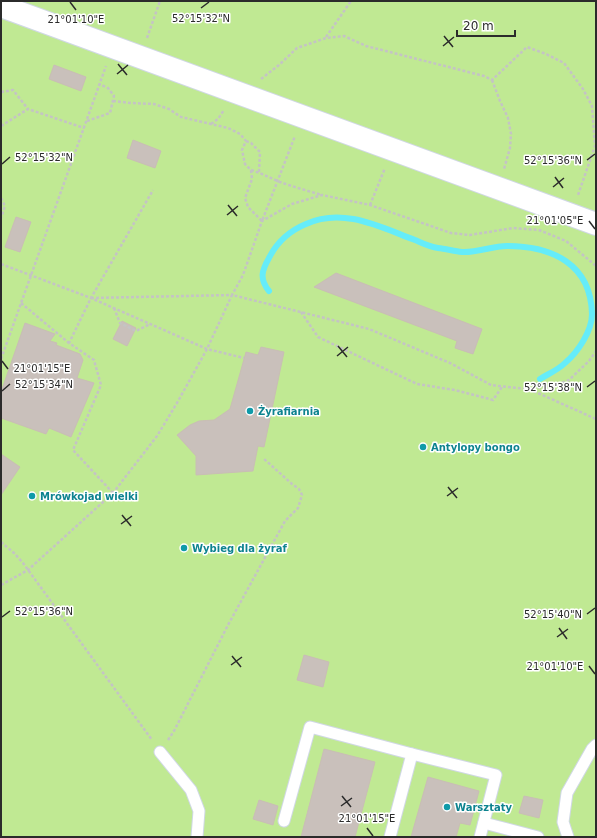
<svg xmlns="http://www.w3.org/2000/svg" width="597" height="838" viewBox="0 0 597 838" font-family="'DejaVu Sans',sans-serif">
<style>
.green{fill:#c0e993}
.lines{fill:none;stroke-linecap:round;stroke-linejoin:round}
.stream{stroke:#65ecf9;stroke-width:6}
.building{fill:#c9c0bb;stroke:#c9beb5}
.lane-casing{stroke:#d0d8e5;stroke-width:13}
.street-casing{stroke:#d0d8e5;stroke-width:24}
.path{stroke:#c4c4c4;stroke-width:2.5;stroke-dasharray:3 2;stroke-linecap:butt}
.lane{stroke:#fff;stroke-width:11}
.street{stroke:#fff;stroke-width:22}
.ticks{fill:none;stroke:#2b2b2b;stroke-width:1.5}
.culture-dot{fill:#0f9aa8;stroke:#fff;stroke-width:1.5}
.labels{text-anchor:middle;dominant-baseline:central;stroke-width:3;stroke-linejoin:round;paint-order:stroke}
.culture-label{font-size:10px;font-weight:bold;fill:#0d838f;stroke:#fff;text-anchor:start}
.ticks-label{font-size:10px;text-anchor:middle;fill:#2b2b2b;stroke:#fff;stroke-width:3;stroke-linejoin:round;paint-order:stroke}
</style>
<rect width="100%" height="100%" fill="#eee3db"/>
<!-- green -->
<rect class="green" x="1" y="1" width="595" height="836"/>
<g class="lines">
<!-- stream -->
<path class="stream" d="M269,291C259,279 262,270 269,258C277,242 289,231 306,224C343,207 380,227 415,240C422,243 430,247 438,248C446,249 454,251 462,252C477,253 492,246 507,246C552,246 591,264 592,314C592,331 578,352 565,363C558,370 548,374 540,379"/>
</g>
<!-- building -->
<g class="building">
<path d="M54,65L86,77L81,91L49,79Z"/>
<path d="M133,140L161,151L155,168L127,158Z"/>
<path d="M16,217L31,222L20,252L5,247Z"/>
<path d="M336,273L482,329L473,354L455,348L457,341L314,287Z"/>
<path d="M122,321L136,328L127,346L113,339Z"/>
<path d="M25,323L55,334L50,341L57,343L56,345L80,354L83,360L77,378L94,383L71,437L49,428L46,434L1,418V392Z"/>
<path d="M261,347L284,352L264,447L258,446L253,471L196,475V456L177,435L190,425L199,421L214,420L230,409L246,352L258,355Z"/>
<path d="M1,454L20,467L1,495Z"/>
<path d="M304,655L329,662L323,687L297,680Z"/>
<path d="M324,749L375,762L355,837H301Z"/>
<path d="M428,777L479,791L470,825L460,823L456,837H411Z"/>
<path d="M524,796L543,800L539,818L519,813Z"/>
<path d="M259,800L278,806L273,825L253,819Z"/>
</g>
<g class="lines">
<!-- lane casing -->
<g class="lane-casing">
<g id="lane">
<path d="M160,752L191,790L199,811L197,837"/>
<path d="M412,754L496,775L480,837"/>
<path d="M284,821L310,727L412,754L390,837"/>
<path d="M484,823L538,837"/>
<path d="M568,837L563,822L567,793L592,749L596,745"/>
</g>
</g>
<!-- street casing -->
<g class="street-casing">
<path id="street" d="M1,6L596,224"/>
</g>
<!-- path -->
<g class="path">
<path d="M326,37L351,1"/>
<path d="M147,38L160,1"/>
<path d="M261,79L279,65L297,48L326,38L344,36L366,46L484,76L492,80L527,47L546,54L564,63L583,89L592,106L595,146L578,195"/>
<path d="M492,80L500,101L508,118L511,134L510,148L504,169"/>
<path d="M1,92L13,90L28,109"/>
<path d="M113,101L131,103L154,104L169,109L181,117L228,128L240,134L246,141L242,150L245,164L251,170L252,179L245,198L248,207L262,221L295,136"/>
<path d="M87,121L110,113L114,96L108,88L99,84"/>
<path d="M211,124L218,119L224,110"/>
<path d="M1,126L28,109L84,128"/>
<path d="M246,141L251,143L260,152L259,172"/>
<path d="M251,170C261,173 270,178 280,182C294,187 308,191 322,195"/>
<path d="M1,198L5,206L1,218"/>
<path d="M370,205L385,168"/>
<path d="M1,264L91,298L207,349L244,358"/>
<path d="M91,298L232,295L243,275L262,221L292,204L322,195L370,205L451,233L470,235L513,228L539,230L566,241L595,265L596,268"/>
<path d="M21,303L69,343"/>
<path d="M114,308L120,323L136,331L150,324"/>
<path d="M301,312L318,337L417,384L455,390L493,400L502,387"/>
<path d="M1,359L106,66"/>
<path d="M529,389L596,419"/>
<path d="M113,493L73,450L101,385L94,360L69,343L91,298L153,190"/>
<path d="M1,542L14,553L23,563L152,740"/>
<path d="M1,585L28,570L113,493L157,436L177,403L207,349L232,295L369,329L450,363L491,385L507,387L529,389L556,385L569,380L589,361L596,351"/>
<path d="M168,740L174,731L228,625L285,521L298,508L302,495L299,489L292,484L263,458"/>
</g>
<!-- lane -->
<use href="#lane" class="lane"/>
<!-- street -->
<use href="#street" class="street"/>
</g>
<!-- ticks -->
<path class="ticks" d="M70,2L76,10M201,8L209,2M444,36L453,47M443,46L454,37M118,64L127,75M117,74L128,65M587,160L595,154M2,164L10,157M555,177L563,188M553,187L564,178M228,205L237,216M227,215L238,206M589,221L595,229M338,346L347,357M337,356L348,347M2,361L8,369M587,387L595,381M2,391L10,384M448,487L457,498M447,496L458,488M122,515L131,526M121,524L132,516M587,614L595,608M2,617L10,611M559,628L567,639M557,637L568,629M232,656L241,667M231,665L242,657M589,666L595,674M342,796L351,807M341,806L352,798M367,828L373,836"/>
<!-- markers -->
<g class="culture-dot">
<circle cx="250" cy="411" r="4"/>
<circle cx="423" cy="447" r="4"/>
<circle cx="32" cy="496" r="4"/>
<circle cx="184" cy="548" r="4"/>
<circle cx="447" cy="807" r="4"/>
</g>
<g class="labels">
<!-- culture labels -->
<g class="culture-label">
<text x="258" y="411">Żyrafiarnia</text>
<text x="431" y="447">Antylopy bongo</text>
<text x="40" y="496">Mrówkojad wielki</text>
<text x="192" y="548">Wybieg dla żyraf</text>
<text x="455" y="807">Warsztaty</text>
</g>
</g>
<g class="ticks-label">
<text x="201" y="22">52°15'32"N</text>
<text x="76" y="23">21°01'10"E</text>
<text x="44" y="161">52°15'32"N</text>
<text x="553" y="164">52°15'36"N</text>
<text x="555" y="224">21°01'05"E</text>
<text x="42" y="372">21°01'15"E</text>
<text x="44" y="388">52°15'34"N</text>
<text x="553" y="391">52°15'38"N</text>
<text x="44" y="615">52°15'36"N</text>
<text x="553" y="618">52°15'40"N</text>
<text x="555" y="670">21°01'10"E</text>
<text x="367" y="822">21°01'15"E</text>
</g>
<!-- border -->
<rect width="597" height="838" fill="none" stroke="#2b2b2b" stroke-width="4"/>
<!-- scale -->
<path d="M457 30v6h58v-6" fill="none" stroke="#2b2b2b" stroke-width="2"/>
<text x="463" y="30" font-size="12" fill="#2b2b2b" stroke="#ffffff" stroke-width="3" paint-order="stroke">20 m</text>
</svg>
